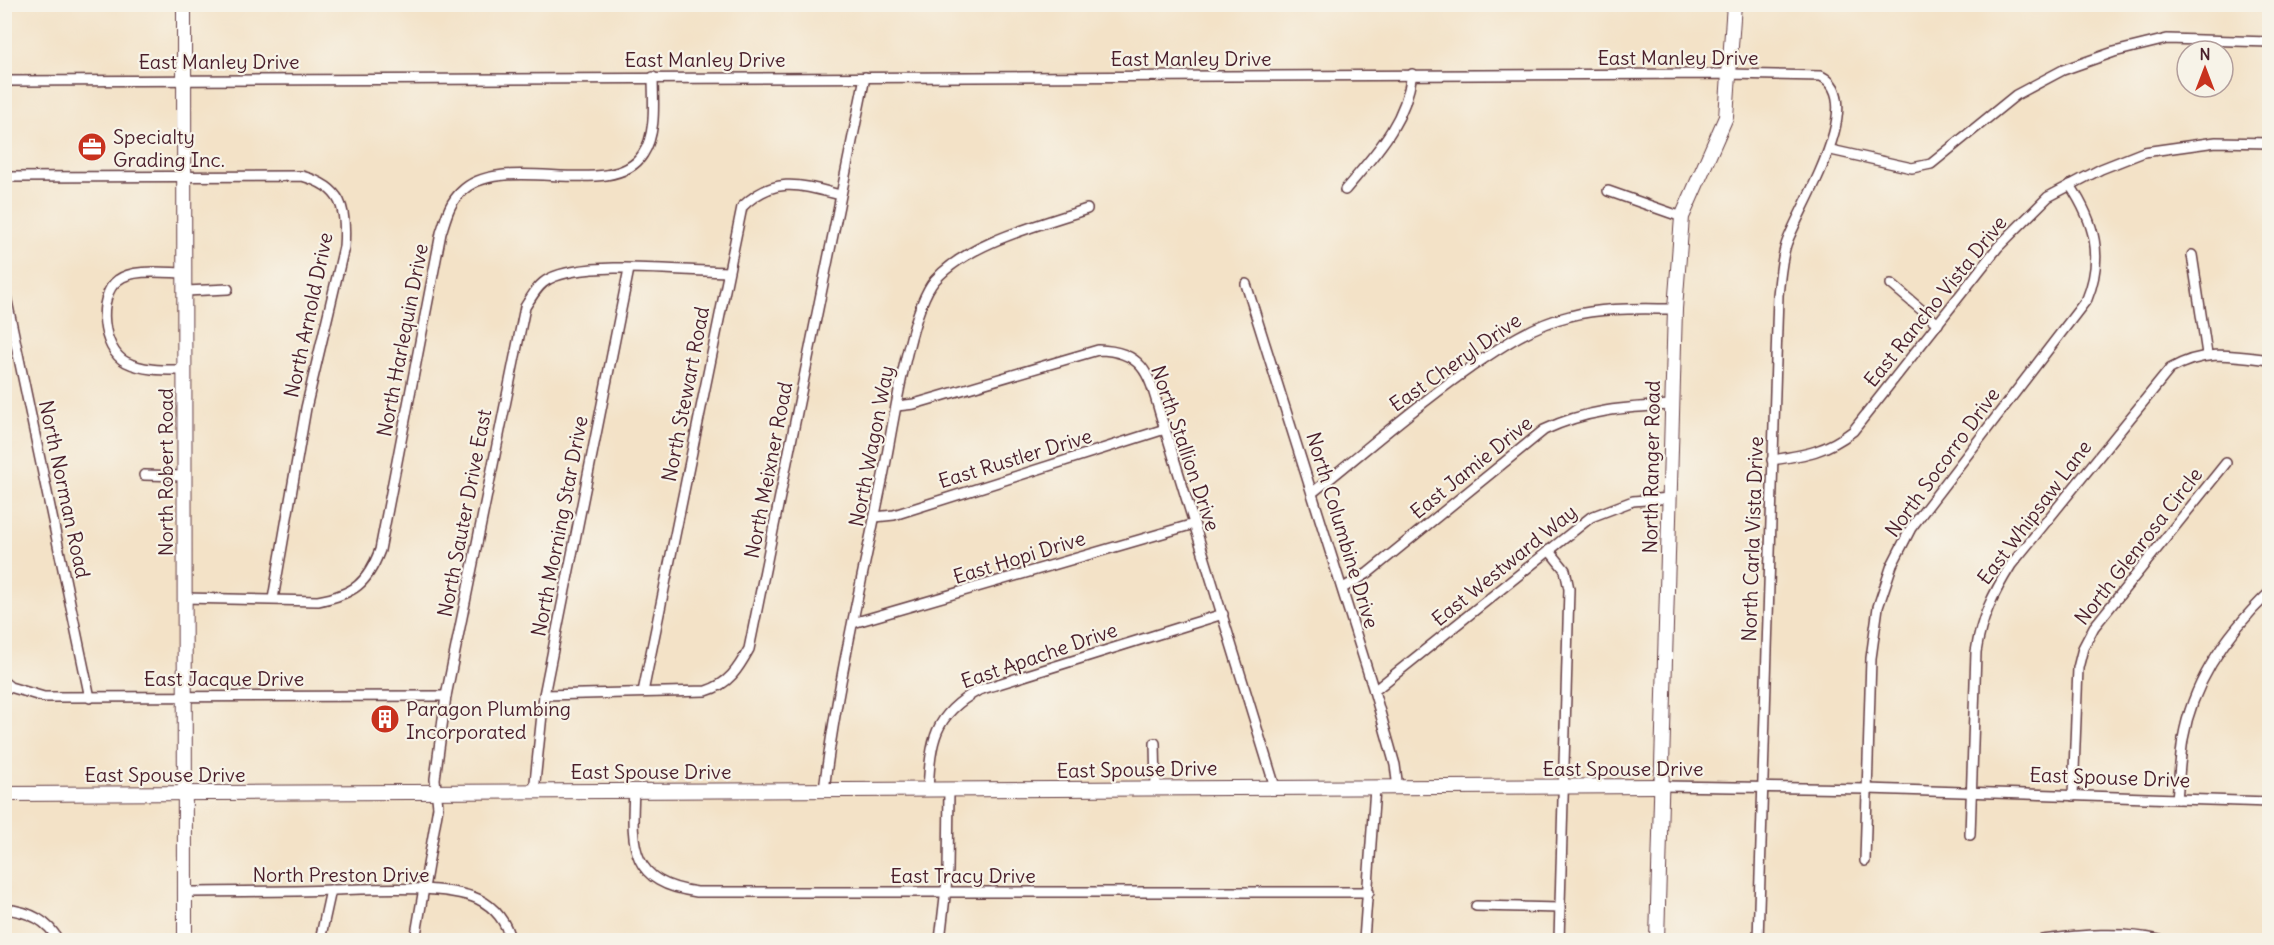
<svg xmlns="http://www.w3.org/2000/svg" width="2274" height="945" viewBox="0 0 2274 945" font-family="Delius,sans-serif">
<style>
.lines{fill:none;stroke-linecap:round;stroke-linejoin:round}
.street-casing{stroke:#633c42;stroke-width:12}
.secondary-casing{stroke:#633c42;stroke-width:16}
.street{stroke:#fff;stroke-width:9}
.secondary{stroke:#fff;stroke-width:14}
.labels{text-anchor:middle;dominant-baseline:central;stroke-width:4.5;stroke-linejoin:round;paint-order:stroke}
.street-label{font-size:20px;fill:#4a1f2b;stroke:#f7f3e8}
.poi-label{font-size:20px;fill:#4a1f2b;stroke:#f7f3e8;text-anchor:start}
</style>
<rect width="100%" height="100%" fill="#f7f3e8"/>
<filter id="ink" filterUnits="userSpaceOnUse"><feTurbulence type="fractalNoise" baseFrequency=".0167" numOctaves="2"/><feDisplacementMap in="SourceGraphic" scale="12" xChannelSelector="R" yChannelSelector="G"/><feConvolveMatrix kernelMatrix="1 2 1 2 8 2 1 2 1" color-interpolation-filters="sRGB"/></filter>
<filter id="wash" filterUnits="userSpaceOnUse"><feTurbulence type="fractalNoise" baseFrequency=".008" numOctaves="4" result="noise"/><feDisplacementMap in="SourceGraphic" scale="24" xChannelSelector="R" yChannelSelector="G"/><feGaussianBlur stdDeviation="1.35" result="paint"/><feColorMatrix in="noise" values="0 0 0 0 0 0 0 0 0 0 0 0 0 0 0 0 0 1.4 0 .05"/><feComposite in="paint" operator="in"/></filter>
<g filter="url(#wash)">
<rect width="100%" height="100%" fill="#f3e2c7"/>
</g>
<g filter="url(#ink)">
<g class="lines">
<!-- street casing -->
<g class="street-casing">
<g id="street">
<path d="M4,81L1731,74L1821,76C1870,100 1797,211 1786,245C1781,261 1780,278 1778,295L1758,940"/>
<path d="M1831,150L1912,168L1931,164L2016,95L2063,70L2114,52L2167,39L2270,42"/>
<path d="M4,177L302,176C342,187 347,208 344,247L306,408L273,599"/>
<path d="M1345,190C1376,153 1405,124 1412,74"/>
<path d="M1608,191L1682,217"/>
<path d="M2192,255L2207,354"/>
<path d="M1246,284L1374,691L1395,765L1398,788"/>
<path d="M1891,284L1938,324"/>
<path d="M4,287L90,698"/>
<path d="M186,291L228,289"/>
<path d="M185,370C165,370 144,371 126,362C102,350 96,296 118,280C133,268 167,273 186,273"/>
<path d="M897,406L914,404L1098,350C1152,351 1150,386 1165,429L1275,787"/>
<path d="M1772,460C1805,455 1826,452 1853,431L1998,247L2048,197L2101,169L2144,152L2216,142L2270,143"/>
<path d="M144,475L183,476"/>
<path d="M1312,493C1365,451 1415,406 1470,368C1502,346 1532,325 1570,316C1604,307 1640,309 1675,309"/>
<path d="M875,517L894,515L1165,429"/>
<path d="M1549,550L1565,570L1569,589L1559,940"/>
<path d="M1343,588L1368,573L1544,430C1586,410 1626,407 1672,405"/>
<path d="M184,598L318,601C354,594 367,584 380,550L441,233C446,218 449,203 461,192C501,150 613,203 643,154C657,133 653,100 653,77"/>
<path d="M853,623L1194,524"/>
<path d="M4,682L10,687L44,697L446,696"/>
<path d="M1374,691L1591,517L1633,501L1670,498"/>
<path d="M643,692L742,207C774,175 802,185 840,195"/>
<path d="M544,695L706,691C729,684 738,669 749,649L865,77"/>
<path d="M1155,743L1156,789"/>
<path d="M1662,786L1867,789L2270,802"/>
<path d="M928,789C931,741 933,715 979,690L1223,614"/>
<path d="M824,790C837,684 862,580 883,476C892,433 909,309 935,280C969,242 1040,225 1087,209"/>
<path d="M634,791C631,848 631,883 697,892H1369"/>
<path d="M534,792L544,695L629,269"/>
<path d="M2073,796L2078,668L2083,648L2094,627L2226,463"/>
<path d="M2177,799C2179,779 2180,758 2183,739C2193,680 2228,632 2270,592"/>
<path d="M1970,835L1976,652C1981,618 1993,594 2011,565L2170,369C2205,349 2232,355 2270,360"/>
<path d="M1865,861L1871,658L1878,607L1892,565L1911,528L2087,299C2104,257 2095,223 2070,185"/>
<path d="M185,892C234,891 283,892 332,890C369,889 444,884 478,899C495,907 507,923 510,940"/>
<path d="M1476,906L1560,908"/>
<path d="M4,909C27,911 47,919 58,940"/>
<path d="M320,940L331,890"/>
<path d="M415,940L438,807L435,779L446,696L525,307C531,298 538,284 549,279C585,260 684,271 727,272"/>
<path d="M940,940L948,871L949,790"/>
<path d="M1364,940L1375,788"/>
<path d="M2042,940C2081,935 2121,931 2160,940"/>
</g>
</g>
<!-- secondary casing -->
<g class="secondary-casing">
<g id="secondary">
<path d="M184,4L185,940"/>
<path d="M4,794L1662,786"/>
<path d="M1657,940L1675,309L1682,217L1726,117L1734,4"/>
</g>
</g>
<!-- street -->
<use href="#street" class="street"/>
<!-- secondary -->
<use href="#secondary" class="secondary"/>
</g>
</g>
<!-- icons -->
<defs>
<g id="office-disc" transform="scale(1.5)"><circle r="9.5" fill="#c8321e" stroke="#f7f3e8"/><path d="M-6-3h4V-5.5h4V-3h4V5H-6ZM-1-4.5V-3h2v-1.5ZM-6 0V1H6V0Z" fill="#fff"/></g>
<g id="building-disc" transform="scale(1.5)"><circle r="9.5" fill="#c8321e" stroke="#f7f3e8"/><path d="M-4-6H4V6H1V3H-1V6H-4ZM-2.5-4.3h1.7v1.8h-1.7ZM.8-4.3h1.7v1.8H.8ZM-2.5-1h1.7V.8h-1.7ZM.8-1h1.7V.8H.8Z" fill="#fff"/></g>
</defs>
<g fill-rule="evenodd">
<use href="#office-disc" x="92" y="147"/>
<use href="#building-disc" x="385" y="719"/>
</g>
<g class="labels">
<!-- street labels -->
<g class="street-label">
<text x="1678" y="57">East Manley Drive</text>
<text x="1191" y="58">East Manley Drive</text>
<text x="705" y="59">East Manley Drive</text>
<text x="219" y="61">East Manley Drive</text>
<text transform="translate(1935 301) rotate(-51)">East Rancho Vista Drive</text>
<text transform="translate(308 315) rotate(-78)">North Arnold Drive</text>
<text transform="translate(402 340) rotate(-79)">North Harlequin Drive</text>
<text transform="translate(1455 362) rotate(-35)">East Cheryl Drive</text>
<text transform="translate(685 394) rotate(-79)">North Stewart Road</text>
<text transform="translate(871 446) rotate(-79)">North Wagon Way</text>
<text transform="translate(1186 448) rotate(71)">North Stallion Drive</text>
<text transform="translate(1015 458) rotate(-17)">East Rustler Drive</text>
<text transform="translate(1942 462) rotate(-54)">North Socorro Drive</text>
<text transform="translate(1471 467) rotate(-39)">East Jamie Drive</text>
<text transform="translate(1651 467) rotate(-89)">North Ranger Road</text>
<text transform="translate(768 470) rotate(-79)">North Meixner Road</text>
<text transform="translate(165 472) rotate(-90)">North Robert Road</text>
<text transform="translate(65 489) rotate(78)">North Norman Road</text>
<text transform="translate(2034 512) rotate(-53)">East Whipsaw Lane</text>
<text transform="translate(464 513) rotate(-79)">North Sauter Drive East</text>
<text transform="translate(559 526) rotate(-79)">North Morning Star Drive</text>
<text transform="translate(1343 530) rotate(73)">North Columbine Drive</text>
<text transform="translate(1752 539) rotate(-88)">North Carla Vista Drive</text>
<text transform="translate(2138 546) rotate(-52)">North Glenrosa Circle</text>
<text transform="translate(1019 557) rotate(-17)">East Hopi Drive</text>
<text transform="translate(1504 565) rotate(-39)">East Westward Way</text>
<text transform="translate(1039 655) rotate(-19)">East Apache Drive</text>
<text x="224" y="678">East Jacque Drive</text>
<text x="1623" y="768">East Spouse Drive</text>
<text transform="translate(1137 769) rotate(-1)">East Spouse Drive</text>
<text x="651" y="771">East Spouse Drive</text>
<text x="165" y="774">East Spouse Drive</text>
<text transform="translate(2110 777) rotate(2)">East Spouse Drive</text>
<text x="341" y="874">North Preston Drive</text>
<text x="963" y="875">East Tracy Drive</text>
</g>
<!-- poi labels -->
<g class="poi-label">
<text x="113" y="136">Specialty<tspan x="113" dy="23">Grading Inc.</tspan></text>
<text x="406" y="708">Paragon Plumbing<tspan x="406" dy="23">Incorporated</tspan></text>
</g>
</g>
<!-- margin -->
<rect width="2274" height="945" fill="none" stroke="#f7f3e8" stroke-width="24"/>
<!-- north arrow -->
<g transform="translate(2205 69)"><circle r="28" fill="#f7f3e8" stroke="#b29e9c" stroke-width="1.5"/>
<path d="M0-4.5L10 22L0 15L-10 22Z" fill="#c8321e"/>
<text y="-9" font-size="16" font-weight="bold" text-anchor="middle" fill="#4a1f2b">N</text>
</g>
</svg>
